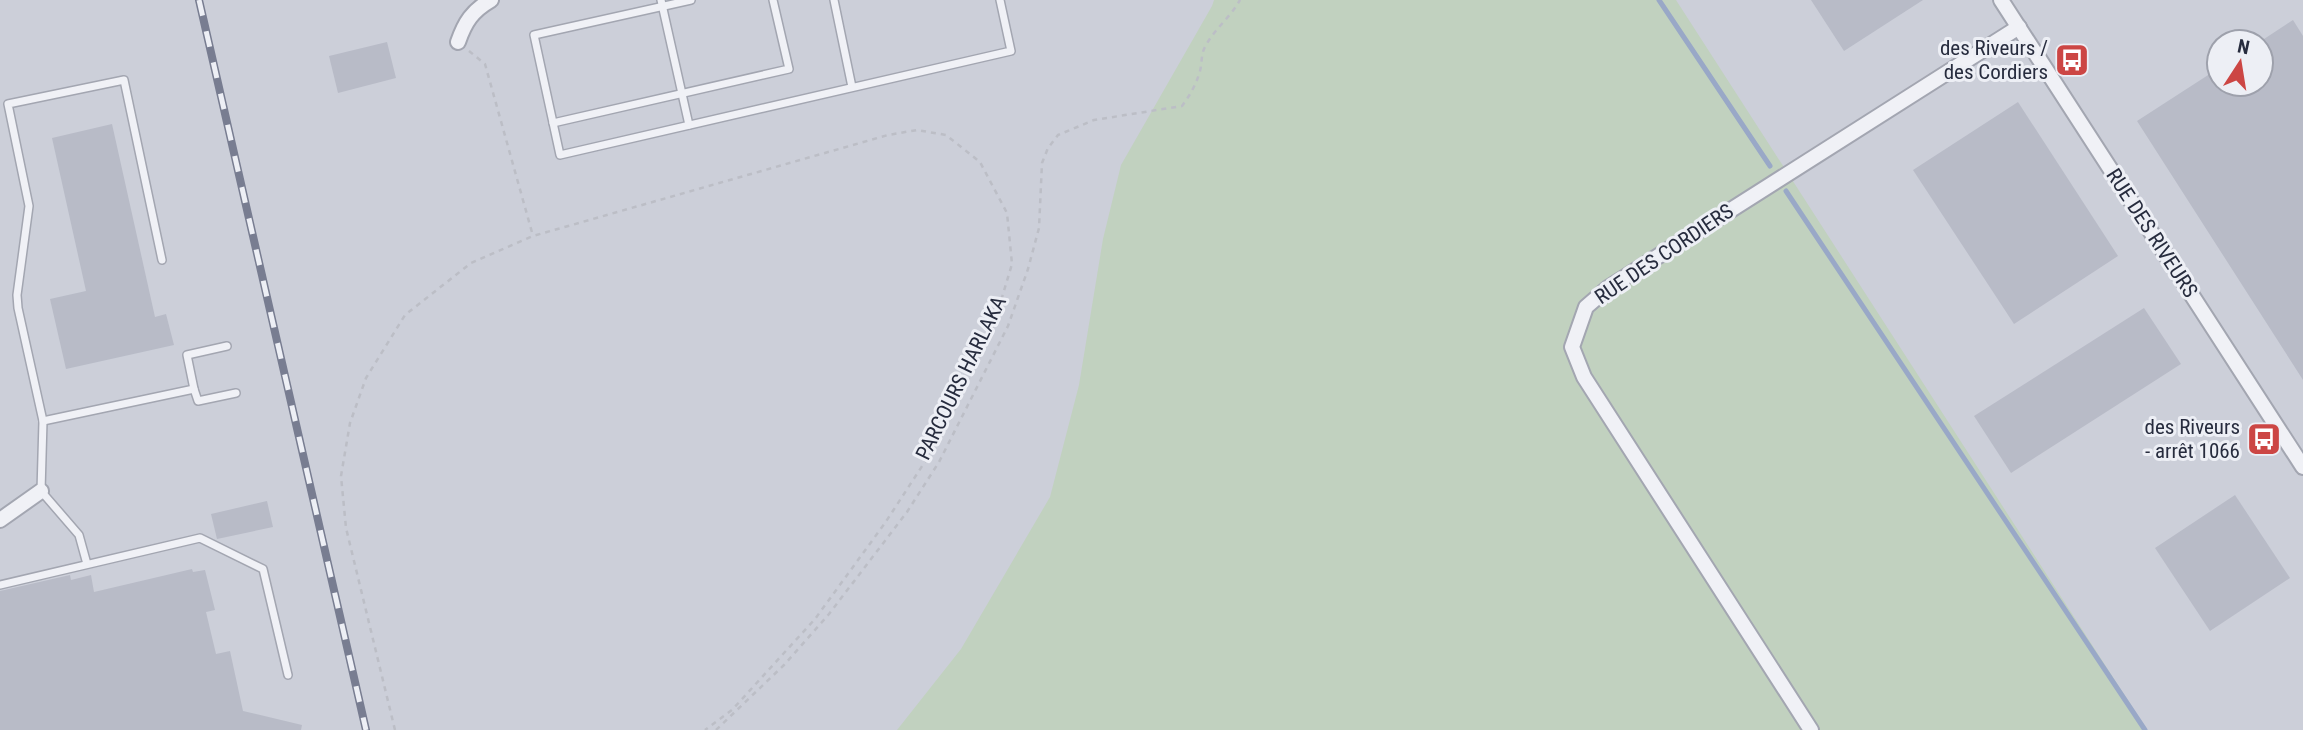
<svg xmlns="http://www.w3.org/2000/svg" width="2303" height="730" viewBox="0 0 2303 730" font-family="'Roboto Condensed',sans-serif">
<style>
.built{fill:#cccfd9;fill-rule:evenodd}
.green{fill:#c1d1bf}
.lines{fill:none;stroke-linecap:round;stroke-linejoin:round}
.stream{stroke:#99a8c7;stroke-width:5}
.building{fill:#b8bbc7}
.lane-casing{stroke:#a3a6b1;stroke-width:10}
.street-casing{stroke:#a3a6b1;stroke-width:18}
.path{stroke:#bcbec6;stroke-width:2.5;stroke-dasharray:5 5;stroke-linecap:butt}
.lane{stroke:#f0f1f6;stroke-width:7}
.street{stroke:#f0f1f6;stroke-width:14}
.rail-casing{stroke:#787d91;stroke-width:8}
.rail{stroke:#edeff5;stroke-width:5;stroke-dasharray:16;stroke-linecap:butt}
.labels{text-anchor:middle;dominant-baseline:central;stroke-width:6;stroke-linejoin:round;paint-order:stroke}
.poi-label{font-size:21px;fill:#272c3e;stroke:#edeff5;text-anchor:end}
.street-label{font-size:21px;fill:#272c3e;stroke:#edeff5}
</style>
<rect width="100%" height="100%" fill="#dee0e7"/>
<!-- built -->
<path class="built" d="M0,0H2303V730H0ZM2219,42H2261V84H2219Z"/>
<!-- green -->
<path class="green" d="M1214,0H1676L2147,730H897L961,649L1050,497L1079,385L1103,239L1121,165L1212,6Z"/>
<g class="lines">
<!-- stream -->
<g class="stream">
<path d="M1659,0L1770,166"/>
<path d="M1786,191L2145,730"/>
</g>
</g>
<!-- building -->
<g class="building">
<path d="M1811,0H1923L1844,51Z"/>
<path d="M2293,20L2303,36V380L2137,121L2219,68V84H2261V41Z"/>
<path d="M387,42L396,78L338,93L329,56Z"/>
<path d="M2018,102L2118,256L2014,324L1913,170Z"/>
<path d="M112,124L155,317L166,314L174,345L66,369L50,299L86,291L52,138Z"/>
<path d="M2144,308L2181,364L2011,473L1974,416Z"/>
<path d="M2235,495L2290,578L2210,631L2155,548Z"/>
<path d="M267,501L273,527L217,539L211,514Z"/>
<path d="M192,569L193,572L205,570L215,610L206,612L216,654L230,651L243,711L302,725L301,730H0V591L70,575L71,580L91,575L94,592Z"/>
</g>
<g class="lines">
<!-- lane casing -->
<g class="lane-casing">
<g id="lane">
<path d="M661,0L689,125"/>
<path d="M691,0L534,35L560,155L1011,51L1000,0"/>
<path d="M834,0L852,87"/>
<path d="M553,123L789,69L773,0"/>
<path d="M194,389L198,401L236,393"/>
<path d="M43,421L194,389L187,355L227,346"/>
<path d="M87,564L79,535L41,491L43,421L18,308L17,295L29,206L8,104L124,80L162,260"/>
<path d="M0,585L200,538L263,569L288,675"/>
</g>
</g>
<!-- street casing -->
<g class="street-casing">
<g id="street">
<path d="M2001,0L2303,467"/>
<path d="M458,42C465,22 472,11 491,0"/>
<path d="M0,520L41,491"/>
<path d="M1811,730L1584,377L1572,347L1586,307L1608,288L2019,27"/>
</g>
</g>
<!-- path -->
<g class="path">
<path d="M469,51L485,64L533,236"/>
<path d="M395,730L346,528L341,476L350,423L366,378L405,315L471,263L533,236L888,135L917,130L946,135L980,162L1007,213L1012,264L994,324L945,431L885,523L815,619L732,710L705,730"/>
<path d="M716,730L784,665L829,614L907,512L939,462L1008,326L1028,269L1039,228L1042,163L1048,148L1058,135L1094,120L1182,106C1190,95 1196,85 1200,71C1202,64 1201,56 1204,49C1213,30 1230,18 1240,0"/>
</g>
<!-- lane -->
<use href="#lane" class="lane"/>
<!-- street -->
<use href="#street" class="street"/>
<!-- rail casing -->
<g class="rail-casing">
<path id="rail" d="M199,0L366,730"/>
</g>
<!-- rail -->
<use href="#rail" class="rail"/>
</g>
<!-- icons -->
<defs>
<g id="bus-square" transform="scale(1.75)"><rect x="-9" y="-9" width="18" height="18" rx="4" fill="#cc4644" stroke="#edeff5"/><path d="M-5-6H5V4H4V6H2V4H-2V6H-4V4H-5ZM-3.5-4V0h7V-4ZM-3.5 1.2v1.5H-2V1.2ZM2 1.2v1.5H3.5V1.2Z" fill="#fff"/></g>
</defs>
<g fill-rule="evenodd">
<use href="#bus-square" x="2072" y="60"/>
<use href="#bus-square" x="2264" y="439"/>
</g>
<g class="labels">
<!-- poi labels -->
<g class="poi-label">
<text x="2048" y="48">des Riveurs /<tspan x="2048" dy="24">des Cordiers</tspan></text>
<text x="2240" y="427">des Riveurs<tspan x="2240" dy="24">- arrêt 1066</tspan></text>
</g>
<!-- street labels -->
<g class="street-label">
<text transform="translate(2152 233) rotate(57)">RUE DES RIVEURS</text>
<text transform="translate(1664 254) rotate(-34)">RUE DES CORDIERS</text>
<text transform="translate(961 378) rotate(-64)">PARCOURS HARLAKA</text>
</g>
</g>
<!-- north arrow -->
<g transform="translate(2240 63) rotate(12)"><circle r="33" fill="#edeff5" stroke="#9ea1ac" stroke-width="2"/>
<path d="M0-5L12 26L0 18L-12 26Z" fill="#cc4644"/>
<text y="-10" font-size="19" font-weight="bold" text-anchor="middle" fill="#272c3e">N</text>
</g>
</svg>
